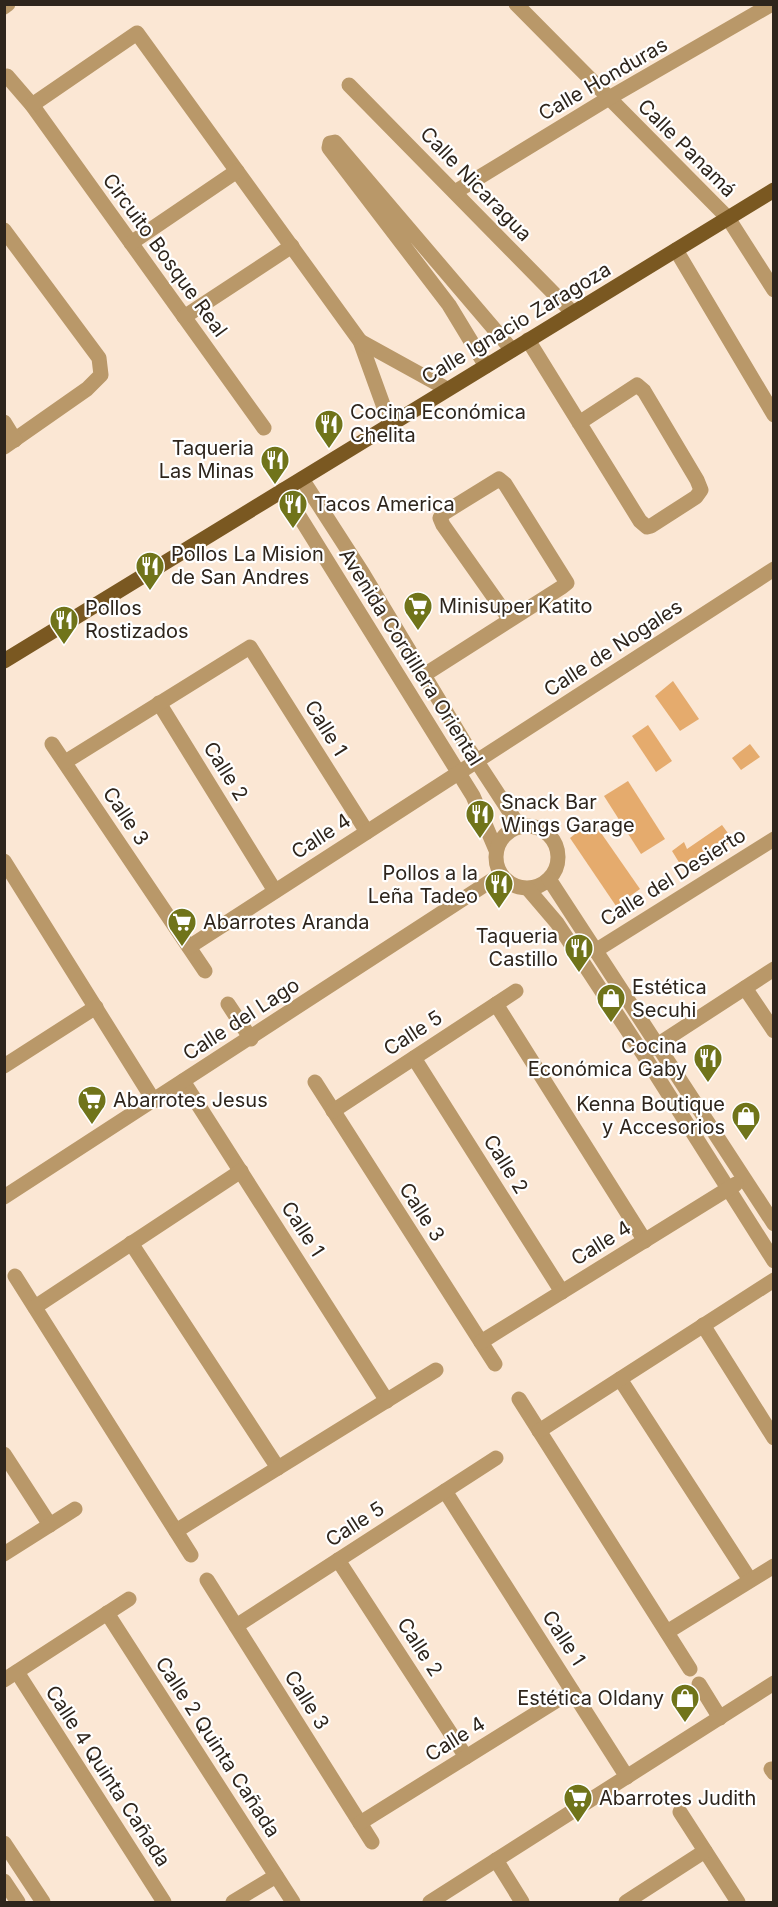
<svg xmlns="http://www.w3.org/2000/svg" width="778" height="1907" viewBox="0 0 778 1907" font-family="Inter,sans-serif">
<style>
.building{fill:#e5ab6d}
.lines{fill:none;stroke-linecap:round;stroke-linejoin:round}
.minor{stroke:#b99869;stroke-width:15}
.major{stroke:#7a5821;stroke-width:15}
.labels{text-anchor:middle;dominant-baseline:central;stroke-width:4.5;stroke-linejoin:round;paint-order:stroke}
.street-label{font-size:20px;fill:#2e251c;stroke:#fff}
.poi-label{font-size:20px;fill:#2e251c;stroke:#fff;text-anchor:start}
</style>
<rect width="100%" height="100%" fill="#fbe7d4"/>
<!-- building -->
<g class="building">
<path d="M673,681L699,719L680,731L655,696Z"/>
<path d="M648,725L672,761L656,772L632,736Z"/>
<path d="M750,744L760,757L741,770L732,758Z"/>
<path d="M628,781L665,839L641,854L604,796Z"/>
<path d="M592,820L640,889L616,906L570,838Z"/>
<path d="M722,825L733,840L687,873L685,872L672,851L684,842L687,849Z"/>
</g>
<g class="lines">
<!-- minor -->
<g class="minor">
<path d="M516,4L728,218L774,290"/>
<path d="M4,7L8,4"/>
<path d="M7,76L32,105L264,428"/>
<path d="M349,85L573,313"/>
<path d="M32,105L137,33L360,341L390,424"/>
<path d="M455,192L609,98L772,4"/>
<path d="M4,230L99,358L101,375L87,389L4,447"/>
<path d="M131,243L237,171"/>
<path d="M676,250L774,415"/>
<path d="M184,317L292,246"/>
<path d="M528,340L640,521L647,527L651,526L696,497L701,490L697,480L644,391L637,385L579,423"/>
<path d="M360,341L447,389"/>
<path d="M486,366L449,305L329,148L330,143L335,142L512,350"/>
<path d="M4,422L15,440"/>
<path d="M302,479L362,572L466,745L519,826"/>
<path d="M283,490L473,796L496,850"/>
<path d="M424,675L562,587L567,583L505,484L499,479L444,513L440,518L443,525L510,620"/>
<path d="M159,703L275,891"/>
<path d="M52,744L205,971"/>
<path d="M65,762L250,647L367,832"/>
<circle cx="527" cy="857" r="31"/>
<path d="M4,861L154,1101"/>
<path d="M549,879L774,1224"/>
<path d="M528,889L557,923L643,1054L774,1261"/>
<path d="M189,947L774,569"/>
<path d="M595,951L774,839"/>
<path d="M745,988L774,1031"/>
<path d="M228,1004L251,1039"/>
<path d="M496,1004L645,1241"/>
<path d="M651,1049L774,969"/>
<path d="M414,1058L562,1292"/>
<path d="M4,1066L96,1007"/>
<path d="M183,1081L387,1401"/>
<path d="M315,1082L495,1364"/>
<path d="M333,1111L516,991"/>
<path d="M4,1197L500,875"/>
<path d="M131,1243L278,1468"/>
<path d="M15,1276L191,1555"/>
<path d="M35,1307L241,1171"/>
<path d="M703,1325L774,1438"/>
<path d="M481,1342L736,1184"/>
<path d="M620,1379L750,1580"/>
<path d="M519,1399L690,1669"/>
<path d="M539,1431L774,1280"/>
<path d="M4,1454L50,1525"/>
<path d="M445,1491L627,1777"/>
<path d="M176,1531L436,1370"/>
<path d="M4,1554L75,1509"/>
<path d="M338,1560L466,1757"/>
<path d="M207,1580L372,1842"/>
<path d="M107,1613L293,1902"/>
<path d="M236,1626L496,1458"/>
<path d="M667,1632L774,1566"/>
<path d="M17,1672L164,1902"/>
<path d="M4,1680L129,1599"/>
<path d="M699,1684L720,1718"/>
<path d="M771,1769L774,1773"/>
<path d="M680,1812L738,1902"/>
<path d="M360,1823L572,1691"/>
<path d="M4,1843L43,1902"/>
<path d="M496,1860L522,1902"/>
<path d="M4,1881L18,1902"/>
<path d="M233,1902L276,1876"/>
<path d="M430,1902L774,1683"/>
<path d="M626,1902L705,1851"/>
</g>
<!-- major -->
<path class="major" d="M4,661L774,190"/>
</g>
<!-- icons -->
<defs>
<g id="restaurant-pin" transform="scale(1.5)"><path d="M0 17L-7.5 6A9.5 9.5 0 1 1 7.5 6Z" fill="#70741a" stroke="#fff"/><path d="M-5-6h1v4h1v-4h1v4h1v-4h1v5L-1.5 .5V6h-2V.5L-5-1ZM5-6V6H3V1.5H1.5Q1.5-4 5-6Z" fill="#fff"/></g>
<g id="supermarket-pin" transform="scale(1.5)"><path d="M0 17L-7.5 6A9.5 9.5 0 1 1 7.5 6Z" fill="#70741a" stroke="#fff"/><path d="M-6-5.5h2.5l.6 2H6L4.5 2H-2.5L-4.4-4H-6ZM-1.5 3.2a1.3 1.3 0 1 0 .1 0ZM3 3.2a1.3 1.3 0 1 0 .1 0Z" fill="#fff"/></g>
<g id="shop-pin" transform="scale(1.5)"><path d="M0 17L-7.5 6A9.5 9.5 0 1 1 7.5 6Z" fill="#70741a" stroke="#fff"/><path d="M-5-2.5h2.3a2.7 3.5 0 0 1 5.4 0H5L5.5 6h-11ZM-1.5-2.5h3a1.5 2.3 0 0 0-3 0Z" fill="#fff"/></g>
</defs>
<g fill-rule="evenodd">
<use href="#restaurant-pin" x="329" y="424"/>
<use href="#restaurant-pin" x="275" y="460"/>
<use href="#restaurant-pin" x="293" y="504"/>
<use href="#restaurant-pin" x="150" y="566"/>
<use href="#supermarket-pin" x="418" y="606"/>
<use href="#restaurant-pin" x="64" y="620"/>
<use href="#restaurant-pin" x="480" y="814"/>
<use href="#restaurant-pin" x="499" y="884"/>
<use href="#supermarket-pin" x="182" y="922"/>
<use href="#restaurant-pin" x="579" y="948"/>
<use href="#shop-pin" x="611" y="998"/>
<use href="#restaurant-pin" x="708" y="1058"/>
<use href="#supermarket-pin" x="92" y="1100"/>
<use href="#shop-pin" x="746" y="1116"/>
<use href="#shop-pin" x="685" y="1698"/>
<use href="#supermarket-pin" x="578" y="1798"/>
</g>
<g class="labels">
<!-- street labels -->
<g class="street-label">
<text transform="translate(603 79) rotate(-30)">Calle Honduras</text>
<text transform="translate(687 148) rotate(45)">Calle Panamá</text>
<text transform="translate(476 184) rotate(46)">Calle Nicaragua</text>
<text transform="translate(165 255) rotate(54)">Circuito Bosque Real</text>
<text transform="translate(516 323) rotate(-31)">Calle Ignacio Zaragoza</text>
<text transform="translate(613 648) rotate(-33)">Calle de Nogales</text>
<text transform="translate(411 657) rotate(58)">Avenida Cordillera Oriental</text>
<text transform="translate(326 728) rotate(58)">Calle 1</text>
<text transform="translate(226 771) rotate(58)">Calle 2</text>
<text transform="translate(126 816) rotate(56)">Calle 3</text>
<text transform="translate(321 836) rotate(-33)">Calle 4</text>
<text transform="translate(673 877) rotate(-32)">Calle del Desierto</text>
<text transform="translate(241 1019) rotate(-33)">Calle del Lago</text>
<text transform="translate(413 1033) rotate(-33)">Calle 5</text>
<text transform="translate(506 1164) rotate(58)">Calle 2</text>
<text transform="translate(422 1212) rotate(57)">Calle 3</text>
<text transform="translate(303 1229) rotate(57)">Calle 1</text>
<text transform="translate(601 1243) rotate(-32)">Calle 4</text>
<text transform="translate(355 1524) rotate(-33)">Calle 5</text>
<text transform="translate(564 1638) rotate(57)">Calle 1</text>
<text transform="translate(420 1647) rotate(57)">Calle 2</text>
<text transform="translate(307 1700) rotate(58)">Calle 3</text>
<text transform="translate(455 1739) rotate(-32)">Calle 4</text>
<text transform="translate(218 1747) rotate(57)">Calle 2 Quinta Cañada</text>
<text transform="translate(108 1776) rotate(57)">Calle 4 Quinta Cañada</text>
</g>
<!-- poi labels -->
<g class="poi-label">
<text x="350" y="412">Cocina Económica<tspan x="350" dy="23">Chelita</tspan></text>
<text x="254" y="448" text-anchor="end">Taqueria<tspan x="254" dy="23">Las Minas</tspan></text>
<text x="314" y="504">Tacos America</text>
<text x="171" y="554">Pollos La Mision<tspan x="171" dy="23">de San Andres</tspan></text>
<text x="439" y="606">Minisuper Katito</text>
<text x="85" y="608">Pollos<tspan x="85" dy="23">Rostizados</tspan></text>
<text x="501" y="802">Snack Bar<tspan x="501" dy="23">Wings Garage</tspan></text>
<text x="478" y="873" text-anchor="end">Pollos a la<tspan x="478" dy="23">Leña Tadeo</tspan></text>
<text x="203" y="922">Abarrotes Aranda</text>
<text x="558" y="936" text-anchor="end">Taqueria<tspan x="558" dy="23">Castillo</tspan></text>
<text x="632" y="987">Estética<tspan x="632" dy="23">Secuhi</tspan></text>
<text x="687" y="1046" text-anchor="end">Cocina<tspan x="687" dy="23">Económica Gaby</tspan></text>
<text x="113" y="1100">Abarrotes Jesus</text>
<text x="725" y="1104" text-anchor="end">Kenna Boutique<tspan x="725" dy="23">y Accesorios</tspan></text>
<text x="664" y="1698" text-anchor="end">Estética Oldany</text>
<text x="599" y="1798">Abarrotes Judith</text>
</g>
</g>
<!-- border -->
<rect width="778" height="1907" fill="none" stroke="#2e251c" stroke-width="12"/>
</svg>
